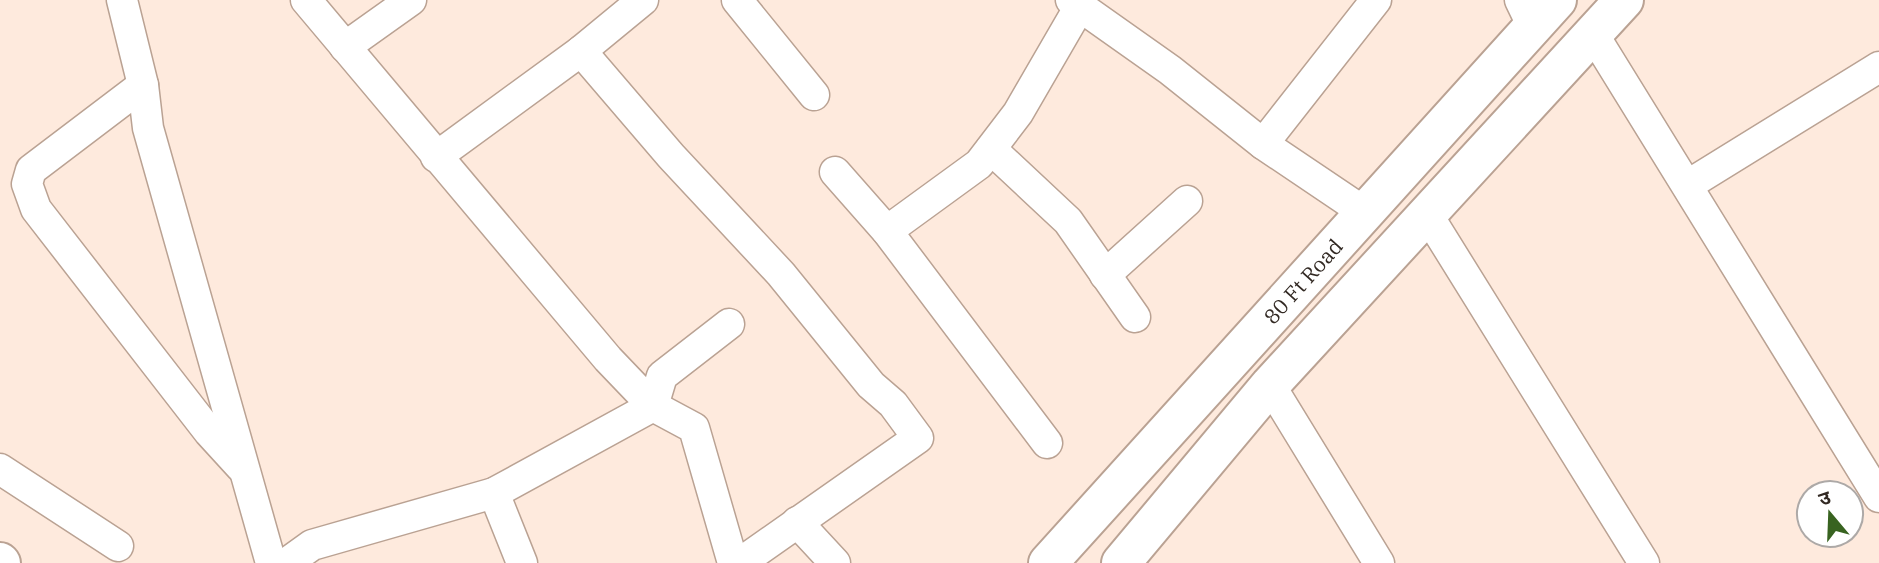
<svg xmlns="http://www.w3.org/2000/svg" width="1879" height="563" viewBox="0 0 1879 563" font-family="'IBM Plex Serif','Noto Sans Devanagari',serif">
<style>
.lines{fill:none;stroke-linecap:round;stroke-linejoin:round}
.minor-casing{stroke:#baa293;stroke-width:33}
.secondary-casing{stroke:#baa293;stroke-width:42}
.minor{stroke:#fff;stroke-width:30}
.secondary{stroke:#fff;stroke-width:38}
.labels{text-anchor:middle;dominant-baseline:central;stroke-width:6;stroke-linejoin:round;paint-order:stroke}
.street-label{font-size:21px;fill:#322923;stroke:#fff}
</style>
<rect width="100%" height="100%" fill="#feeadd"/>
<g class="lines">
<!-- minor casing -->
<g class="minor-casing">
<g id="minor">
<path d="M122,0L143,85L148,128L271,563"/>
<path d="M306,0L608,359L653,406L694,428L733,563"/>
<path d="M737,0L814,95"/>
<path d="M1071,0L1170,70L1263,144L1376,0"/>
<path d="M1520,0L1533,27"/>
<path d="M1593,34L1879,497"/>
<path d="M345,47L411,0"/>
<path d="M581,51L671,156L781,274L871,385L893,404L918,438L740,563"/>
<path d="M143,85L31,170L27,184L36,209L209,432L241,467"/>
<path d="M1263,144L1364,212"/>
<path d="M991,149L1068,221L1135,317"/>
<path d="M436,157L581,51L643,0"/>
<path d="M835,172L887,231L1047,443"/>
<path d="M1688,185L1879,67"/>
<path d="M1427,214L1644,563"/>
<path d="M887,231L979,164L1018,113L1080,6"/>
<path d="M1105,275L1187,201"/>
<path d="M1270,385L1379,563"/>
<path d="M0,469L118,546"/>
<path d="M494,493L522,563"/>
<path d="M797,522L835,563"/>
<path d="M287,563L312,545L494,493L653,406L662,376L729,324"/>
</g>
</g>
<!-- secondary casing -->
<g class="secondary-casing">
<g id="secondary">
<path d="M0,562L1,563"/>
<path id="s1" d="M1048,563L1557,0"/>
<path d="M1121,563L1270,385L1624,0"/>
</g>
</g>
<!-- minor -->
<use href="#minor" class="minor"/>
<!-- secondary -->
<use href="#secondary" class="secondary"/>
</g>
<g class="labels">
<!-- street labels -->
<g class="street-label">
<text stroke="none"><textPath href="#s1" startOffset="380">80 Ft Road</textPath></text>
</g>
</g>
<!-- north arrow -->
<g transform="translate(1830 514) rotate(341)"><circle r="33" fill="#ffffff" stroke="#ada9a7" stroke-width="2"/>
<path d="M0-5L12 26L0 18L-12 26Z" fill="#386320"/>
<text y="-10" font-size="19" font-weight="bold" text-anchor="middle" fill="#322923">उ</text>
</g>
</svg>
